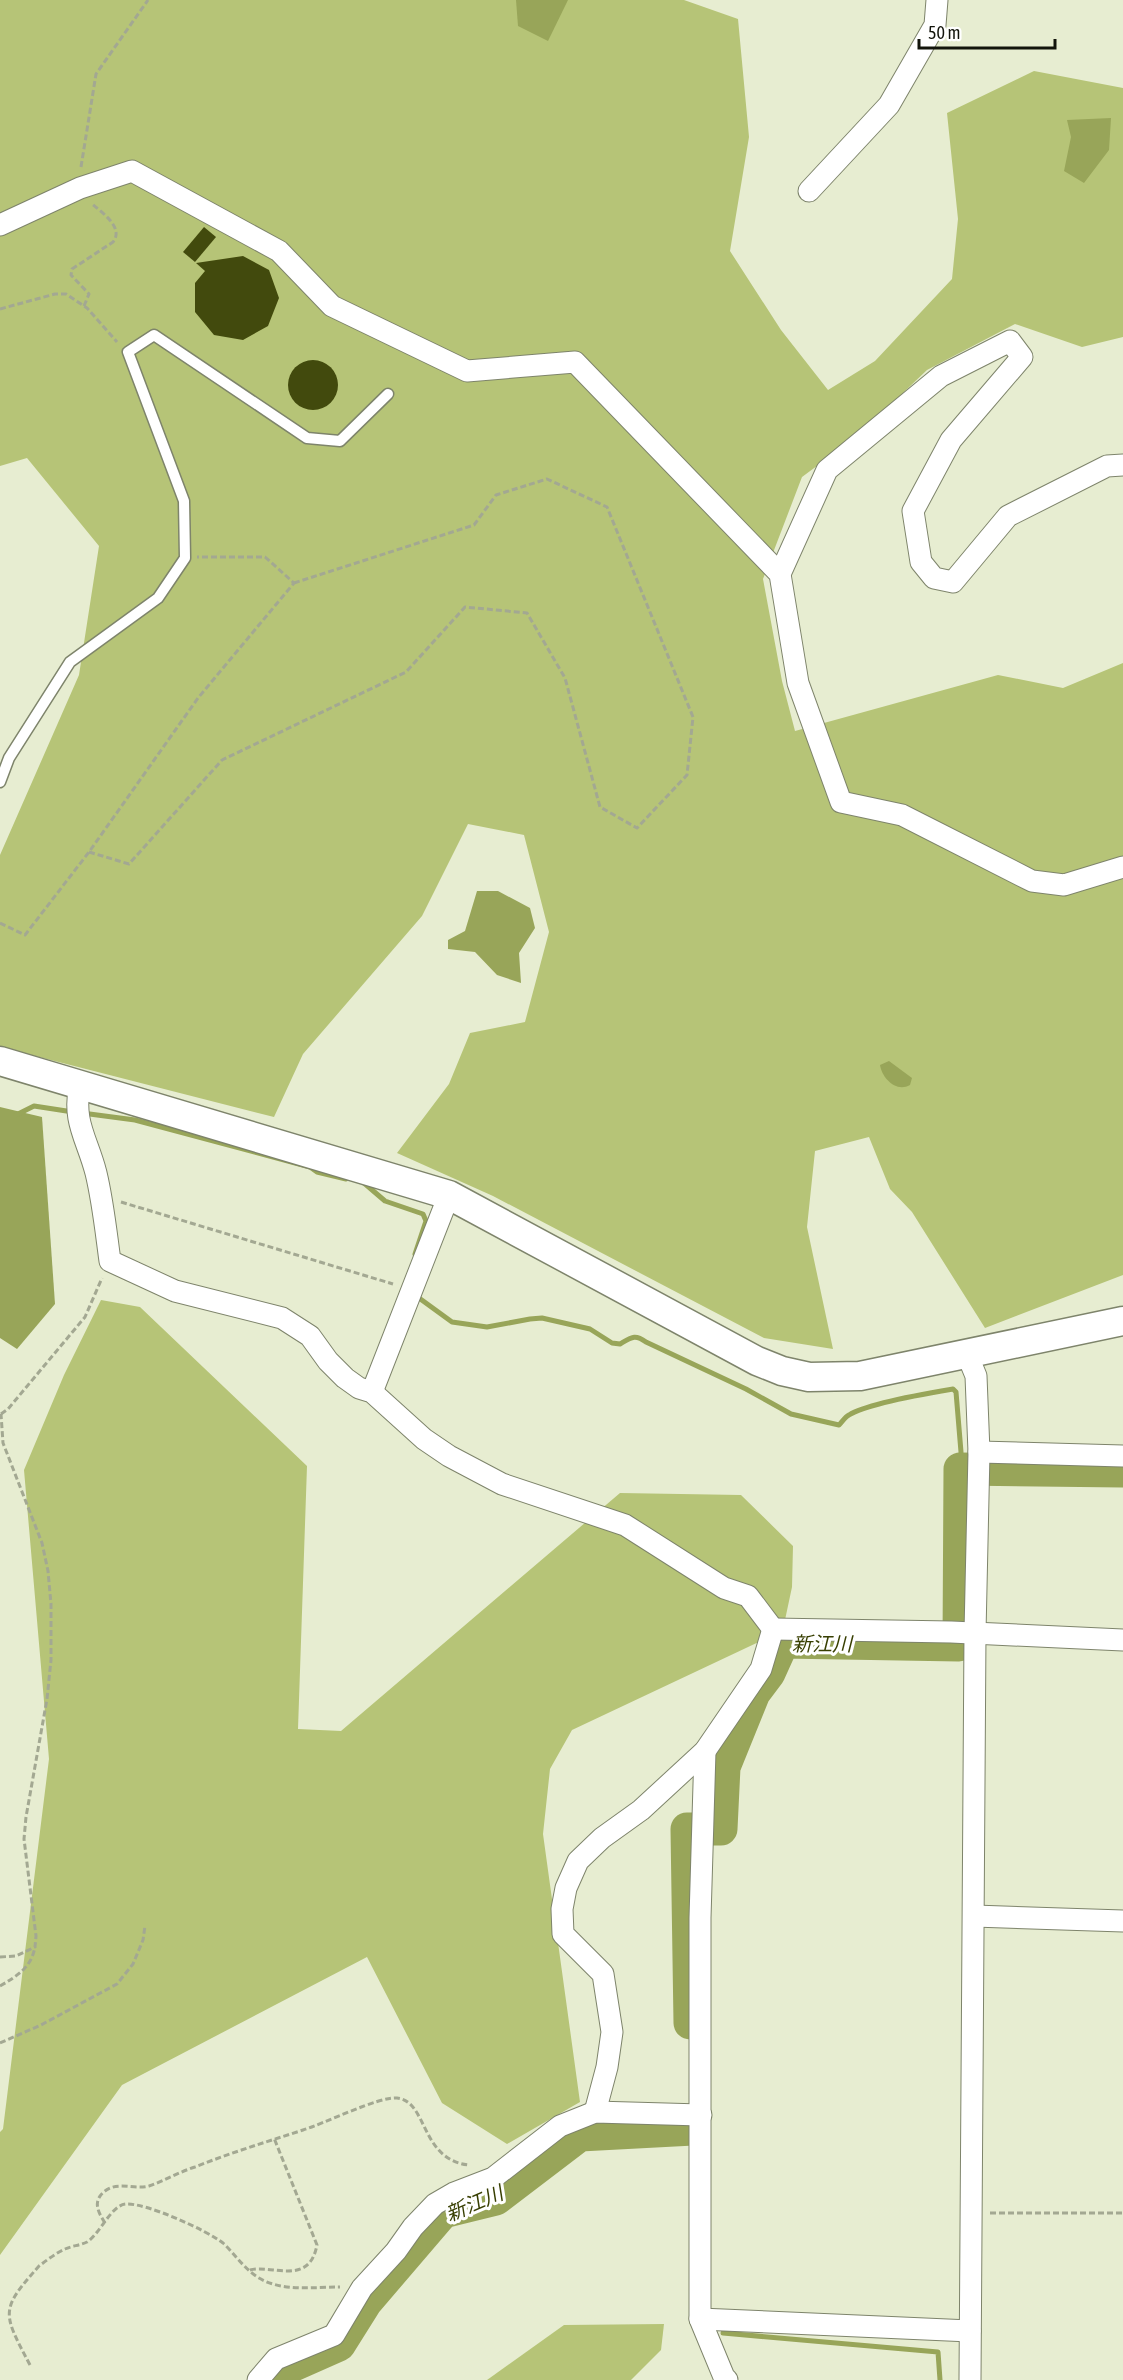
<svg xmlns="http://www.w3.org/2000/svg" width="1123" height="2380" viewBox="0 0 1123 2380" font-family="'Asap Condensed','Noto Sans JP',sans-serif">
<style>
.forest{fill:#b6c477}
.water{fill:#98a559}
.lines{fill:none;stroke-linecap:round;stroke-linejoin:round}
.stream{stroke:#98a559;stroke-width:5}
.river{stroke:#98a559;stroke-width:33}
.building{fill:#424a0d}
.lane-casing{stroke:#7e846b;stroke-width:13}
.street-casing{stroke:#7e846b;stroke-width:23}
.secondary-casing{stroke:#7e846b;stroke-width:31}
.path{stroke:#a3a892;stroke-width:3;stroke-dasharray:6 3;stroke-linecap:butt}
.lane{stroke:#fff;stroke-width:10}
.street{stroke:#fff;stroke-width:21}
.secondary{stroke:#fff;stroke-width:28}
.labels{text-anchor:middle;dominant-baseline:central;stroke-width:6;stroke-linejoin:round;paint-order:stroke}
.water-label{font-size:20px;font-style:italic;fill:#383f02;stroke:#fff}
</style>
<rect width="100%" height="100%" fill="#e7edd1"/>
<!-- forest -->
<g class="forest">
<path d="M0,0H684L738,19L749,137L730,251L781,330L828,390L875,361L952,279L958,219L947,113L1034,71L1123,88V337L1082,347L1015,324L927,370L860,434L802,477L763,579L782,681L795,731L998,675L1063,688L1123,663V1275L985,1328L912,1212L890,1189L869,1137L815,1151L807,1227L833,1349L764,1338L493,1196L397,1153L449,1084L470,1033L525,1022L549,932L524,835L468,824L422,916L303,1054L274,1117L0,1047V855L79,675L99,546L27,458L0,466Z"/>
<path d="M101,1300L140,1307L307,1466L298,1729L341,1731L620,1493L741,1495L793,1546L792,1587L782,1634L765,1639L572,1730L550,1769L543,1834L580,2102L507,2144L442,2103L367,1957L122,2085L0,2255V2132L3,2129L49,1759L24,1470L64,1375Z"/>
<path d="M664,2324L661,2350L631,2380H487L564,2325Z"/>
</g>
<!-- water -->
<g class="water">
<path d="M516,0H568L548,41L518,26Z"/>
<path d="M1111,118L1109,150L1084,183L1064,171L1071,137L1067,120Z"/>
<path d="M477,891H498L530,908L535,928L519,953L521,983L497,975L475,952L448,949V940L465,931Z"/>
<path d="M889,1061L912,1078L910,1085C896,1093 882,1078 880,1065Z"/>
<path d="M0,1107L42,1117L55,1304L17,1349L0,1338Z"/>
</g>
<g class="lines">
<!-- stream -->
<g class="stream">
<path d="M82,1113L135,1120L310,1167L317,1172L346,1179"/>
<path d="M16,1115L34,1106L73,1112"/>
<path d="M364,1183L385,1201L423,1214L426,1221L415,1254"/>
<path d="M418,1292L419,1298L452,1322L487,1327L530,1319L542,1318L590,1329L612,1343L620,1344C632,1337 635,1334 646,1342L746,1389L791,1414L839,1425C842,1422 845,1417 849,1415C868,1403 929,1393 953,1389L956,1392L961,1452L960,1469"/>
<path d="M723,2333L938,2352L940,2380"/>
</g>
<!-- river -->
<g class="river">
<path d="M690,2023L687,1829H721L724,1767L754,1693L769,1673L783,1642L959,1645L960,1469L1123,1471"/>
<path d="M272,2380L280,2371L339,2345L366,2302L443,2212L496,2199L580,2135L693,2129"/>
</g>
</g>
<!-- building -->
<g class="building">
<path d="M204,227L216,237L195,262L183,252Z"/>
<path d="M243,256L269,270L279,298L268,326L243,340L214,335L195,312V283L205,271L196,263Z"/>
<circle cx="313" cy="385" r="25"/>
</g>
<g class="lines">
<!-- lane casing -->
<g class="lane-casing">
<path id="lane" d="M0,782L9,758L70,662L158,598L185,558L184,501L128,352L154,335L307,438L340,441L388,394"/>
</g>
<!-- street casing -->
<g class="street-casing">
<g id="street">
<path d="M809,191L889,105L935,25L937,0"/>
<path d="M0,225L80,188L132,171L279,251L332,306L467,371L575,362L780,574L798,683L841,802L902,815L1032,881L1064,885L1123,867"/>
<path d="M780,574L827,470L941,376L1010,341L1022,357L951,440L913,511L921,562L934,578L953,582L1008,516L1107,466L1123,465"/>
<path d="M80,1084C72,1122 87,1138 96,1173C103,1202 106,1232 110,1261L175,1291L282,1318L310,1336L328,1361L345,1378L359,1388L372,1392L424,1439L449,1456L502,1484L625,1525L724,1588L748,1596L773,1629"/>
<path d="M967,1354L976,1376L979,1452L975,1633L970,2380"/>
<path d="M372,1392L449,1195"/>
<path d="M979,1452L1123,1456"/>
<path d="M773,1629L951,1632L1123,1640"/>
<path d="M705,1751L700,1918V2319L724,2377L727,2380"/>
<path d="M974,1916L1123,1921"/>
<path d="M595,2112L607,2067L612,2032L603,1974L563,1934L562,1909L566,1888L578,1861L602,1838L641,1810L705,1751L761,1669L773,1629"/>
<path d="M700,2319L970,2331"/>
<path d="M258,2380L276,2359L334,2335L362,2288L396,2251L413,2227L435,2204L454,2193L493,2178L560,2126L595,2112L701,2115"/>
</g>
</g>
<!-- secondary casing -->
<g class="secondary-casing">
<path id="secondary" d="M0,1061L449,1195L757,1361L782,1371L809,1377L860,1376L1123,1321"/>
</g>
<!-- path -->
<g class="path">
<path d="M81,167L96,74L148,0"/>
<path d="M84,306L89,294L71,275L72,269L113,242C124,228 103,213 92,204"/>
<path d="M0,309L55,294H66L87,308L117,342"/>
<path d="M89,852L129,864L222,760L406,672L465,607L527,613L565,678L600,807L637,828L687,775L693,717L607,507L547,479L496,495L474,525L294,583"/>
<path d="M0,923L25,935L89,852L198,698L294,583L265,557H197"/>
<path d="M121,1202L393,1284"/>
<path d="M1,1414L8,1409L85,1317L102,1278"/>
<path d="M0,1957L16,1956L35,1947L36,1936L24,1839L26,1817L47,1699L51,1660V1604L48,1571L42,1543L3,1443L1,1414"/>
<path d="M0,1986C17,1976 31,1968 35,1947"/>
<path d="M0,2043L41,2025L117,1984L133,1964L143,1940L145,1926"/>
<path d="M990,2213H1123"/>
<path d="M105,2223C98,2212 92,2201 105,2191C118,2181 134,2190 149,2186C164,2181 179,2172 195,2167C230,2153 266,2142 303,2130C323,2124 380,2096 397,2098C428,2101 420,2160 469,2165"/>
<path d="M250,2270C272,2264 309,2287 317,2245L274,2138"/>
<path d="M30,2365C2,2312 0,2310 39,2266C47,2260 56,2253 65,2249C72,2246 81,2245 87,2242C100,2234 111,2205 126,2204C147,2203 206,2230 223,2243C235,2254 245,2270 259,2278C282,2292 315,2287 340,2287"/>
</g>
<!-- lane -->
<use href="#lane" class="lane"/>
<!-- street -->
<use href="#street" class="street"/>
<!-- secondary -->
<use href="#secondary" class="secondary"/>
</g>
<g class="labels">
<!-- water labels -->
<g class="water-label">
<text x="822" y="1643">新江川</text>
<text transform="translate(474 2203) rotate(-23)">新江川</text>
</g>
</g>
<!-- scale -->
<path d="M919 39v9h136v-9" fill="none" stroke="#12140b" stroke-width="3"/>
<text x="928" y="39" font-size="18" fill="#12140b" stroke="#ffffff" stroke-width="4.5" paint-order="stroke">50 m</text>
</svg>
